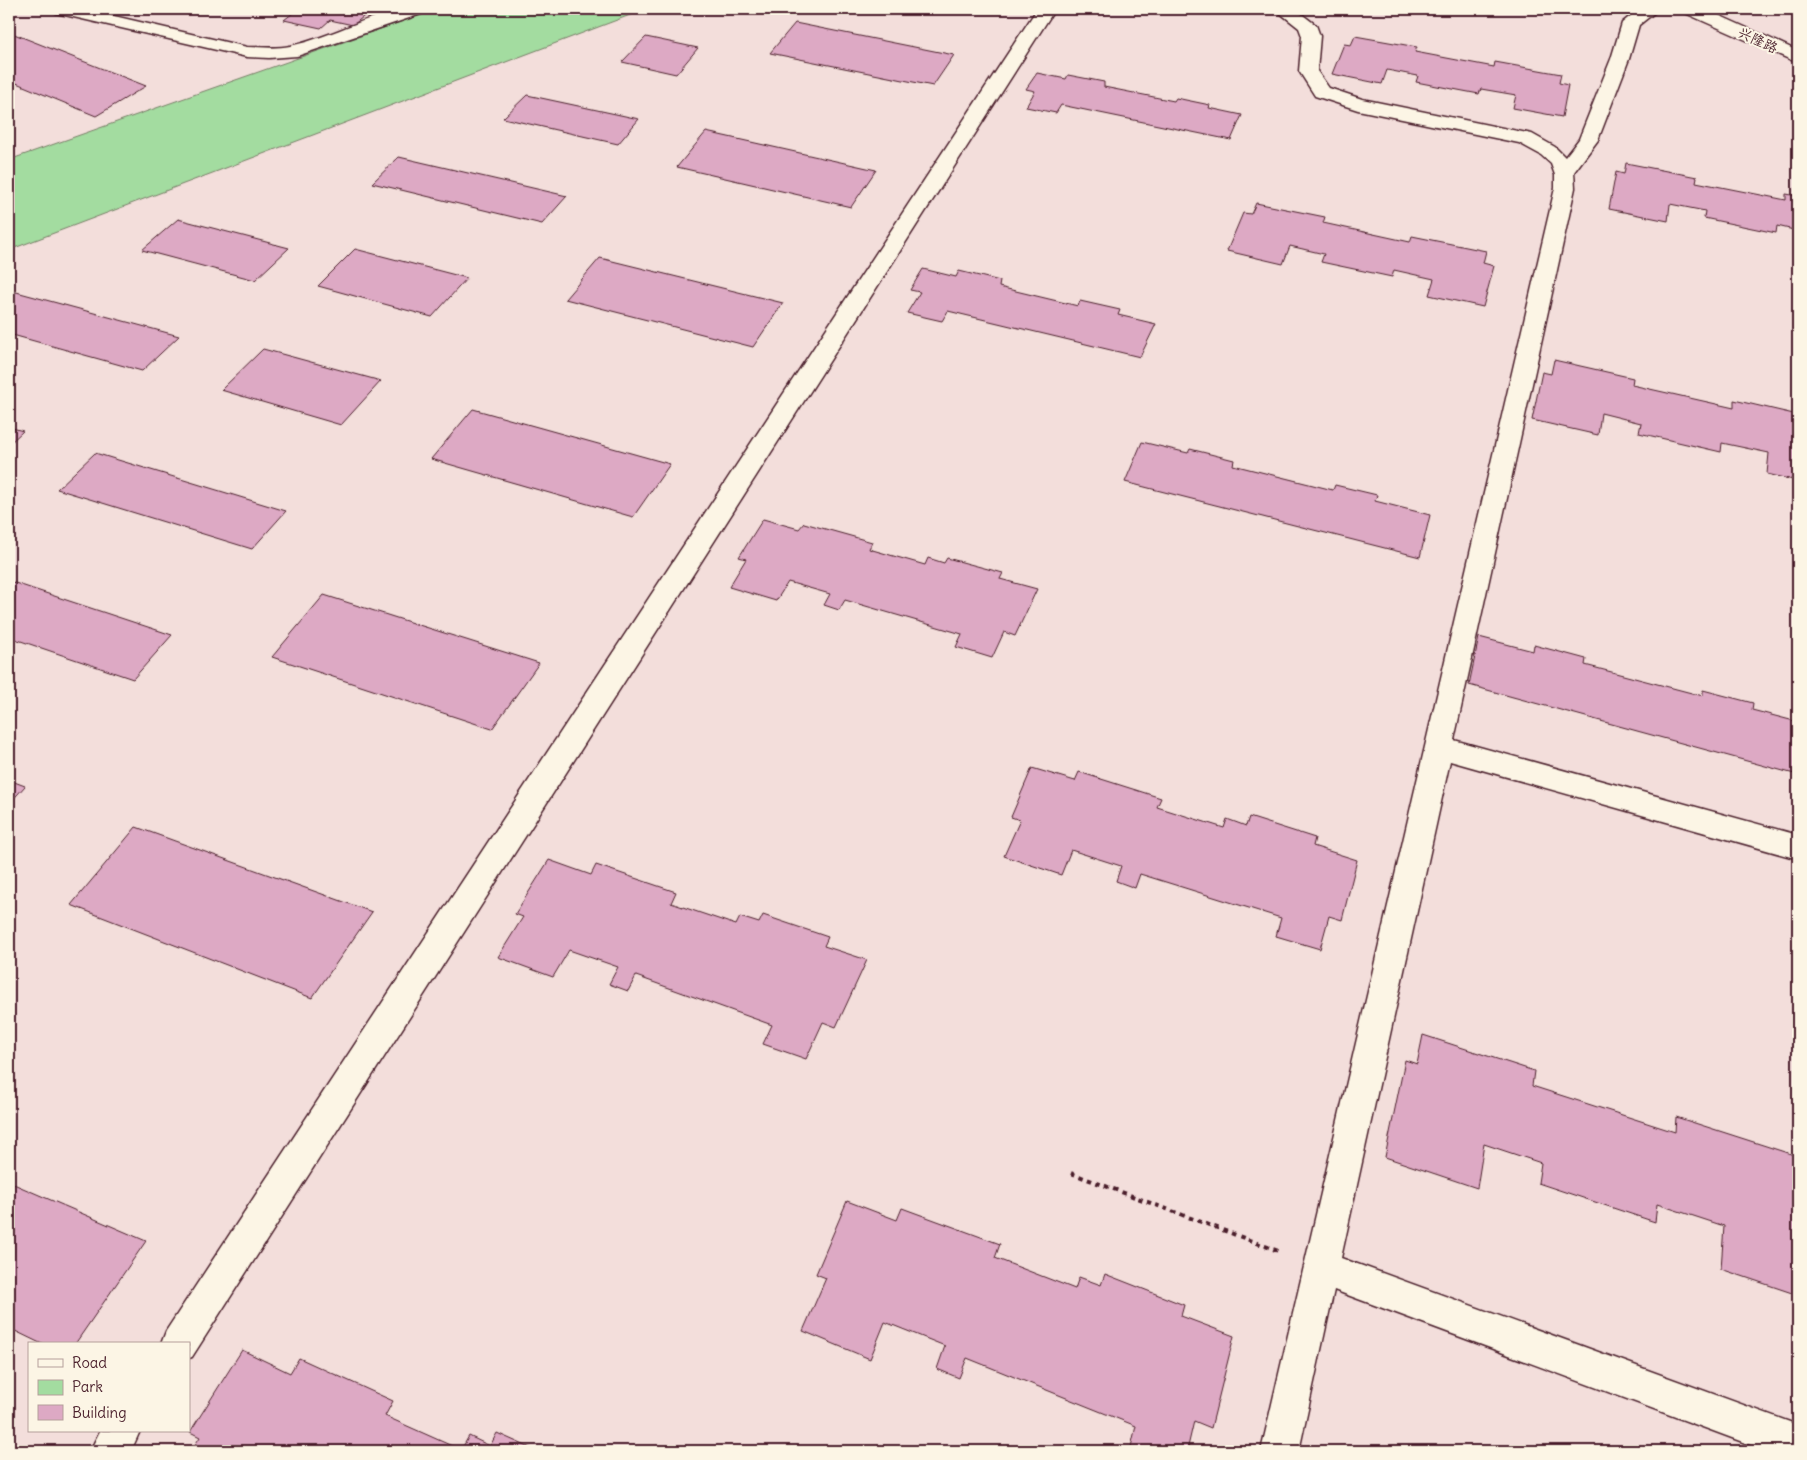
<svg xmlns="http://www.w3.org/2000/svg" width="1807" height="1460" viewBox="0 0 1807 1460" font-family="Delius,'LXGW WenKai TC',sans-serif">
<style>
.green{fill:#a3dca0;stroke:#767e66}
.building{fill:#dda9c4;stroke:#4a1f2b}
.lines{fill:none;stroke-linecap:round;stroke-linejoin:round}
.minor-casing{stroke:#4a1f2b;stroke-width:3}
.path{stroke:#4a1f2b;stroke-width:4;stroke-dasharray:4.5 4.5;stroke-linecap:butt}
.minor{fill:#fcf5e5;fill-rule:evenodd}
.labels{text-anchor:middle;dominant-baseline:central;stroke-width:4;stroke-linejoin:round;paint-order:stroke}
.far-street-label{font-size:14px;fill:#4a1f2b;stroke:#fcf5e5}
</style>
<rect width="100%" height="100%" fill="#f3dedb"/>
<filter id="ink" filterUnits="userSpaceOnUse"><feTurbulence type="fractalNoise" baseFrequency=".02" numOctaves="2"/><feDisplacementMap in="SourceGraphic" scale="10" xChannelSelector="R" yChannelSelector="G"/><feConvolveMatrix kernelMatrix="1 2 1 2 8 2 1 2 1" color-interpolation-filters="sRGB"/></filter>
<g filter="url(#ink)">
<!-- green -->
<path class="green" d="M437,9H646L9,250V160Z"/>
<!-- building -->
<g class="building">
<path d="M274,9H373L353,25L330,20L321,28L284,20L293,13Z"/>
<path d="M795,23L954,55L933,86L770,53Z"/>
<path d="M9,32L146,86L96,116L9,80Z"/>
<path d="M1355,36L1417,47L1415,52L1494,67L1495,62L1561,74L1559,83L1568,85L1562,117L1513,108L1516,95L1481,89L1479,94L1416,82L1418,76L1387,70L1382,84L1332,74L1344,44L1351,45Z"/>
<path d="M646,37L698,48L676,74L622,62Z"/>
<path d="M1037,73L1066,79L1068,75L1104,82V87L1174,101L1176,98L1210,105L1209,108L1242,115L1231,140L1061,105L1056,113L1026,107L1035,91L1026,89Z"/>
<path d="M527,95L639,119L618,144L503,118Z"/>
<path d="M706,132L876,170L851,207L677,167Z"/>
<path d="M399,157L567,196L542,224L372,183Z"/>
<path d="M1626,163L1697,177L1696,182L1786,200V194L1798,196V231L1777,226L1776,233L1704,218L1705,211L1670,204L1668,221L1609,209L1616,172L1624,174Z"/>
<path d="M1256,203L1325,217L1323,223L1410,242L1412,236L1486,251L1483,263L1494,266L1483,307L1429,295L1434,279L1394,270L1392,277L1321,262L1324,254L1290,246L1283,264L1227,251L1243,213L1251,214Z"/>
<path d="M178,219L289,248L255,280L142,250Z"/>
<path d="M355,249L467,278L432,317L318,286Z"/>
<path d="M600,258L783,303L753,347L565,299Z"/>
<path d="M923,269L956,277L959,271L1000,281L999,287L1078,306L1080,301L1120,310L1118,315L1156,324L1140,357L948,311L942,321L907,313L920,292L910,290Z"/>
<path d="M9,290L179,336L142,371L9,334Z"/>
<path d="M263,349L381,381L341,425L221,390Z"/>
<path d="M1554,360L1633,378L1632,385L1734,408V400L1798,415V481L1767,474L1769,453L1722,443L1721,452L1639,433L1641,423L1601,413L1598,435L1532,420L1542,372L1551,374Z"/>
<path d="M473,409L670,464L633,517L431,459Z"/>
<path d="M9,427L23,431L9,444Z"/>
<path d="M1142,442L1188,453L1190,449L1234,460L1233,465L1333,490L1335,485L1377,495L1375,501L1430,515L1420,557L1125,482Z"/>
<path d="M95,453L286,511L252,549L57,489Z"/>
<path d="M763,519L799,529L804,523L872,542L869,549L925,565L928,558L944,563L947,558L1003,573L1000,579L1037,589L1015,636L1004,632L992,658L956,647L962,634L845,600L839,610L824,605L830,594L788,582L776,601L729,587L746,559L739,557Z"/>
<path d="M9,581L172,635L133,679L9,637Z"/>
<path d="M324,595L539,663L492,729L272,657Z"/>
<path d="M1479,637L1533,651L1534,645L1586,659L1585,665L1703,696V690L1753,703L1752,710L1798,722V775L1469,685Z"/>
<path d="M1032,768L1075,781L1079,772L1161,798L1157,807L1224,828L1227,819L1246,826L1249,817L1315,838L1313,846L1357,860L1342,920L1329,916L1320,949L1276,936L1281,918L1140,874L1135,888L1116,881L1121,866L1071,850L1061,875L1004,856L1020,820L1011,817Z"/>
<path d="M9,780L25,786L9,804Z"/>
<path d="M136,827L372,912L312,998L71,905Z"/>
<path d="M549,860L591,875L596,865L676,892L671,903L736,925L740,917L759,923L763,915L828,937L824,946L867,960L836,1027L823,1022L806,1059L763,1044L772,1025L636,976L628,991L609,984L618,967L569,950L553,977L498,957L523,917L515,914Z"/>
<path d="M1423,1035L1534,1071L1532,1086L1675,1132L1676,1117L1797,1156L1798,1295L1721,1269L1724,1226L1657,1204L1655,1222L1538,1183L1541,1163L1484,1144L1477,1188L1385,1157L1405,1060L1417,1064Z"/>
<path d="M9,1182L146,1241L75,1344H42L9,1328Z"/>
<path d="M847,1201L897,1220L902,1208L1000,1244L995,1258L1075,1289L1079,1277L1101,1285L1105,1274L1184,1305L1181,1316L1234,1336L1211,1428L1194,1421L1187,1451H1130L1136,1426L967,1358L959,1378L937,1369L945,1346L885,1322L870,1359L803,1331L826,1278L816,1274Z"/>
<path d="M242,1350L290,1373L299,1358L393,1401L385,1416L461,1450L469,1436L490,1446L497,1433L537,1451H191L200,1437L190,1432Z"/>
</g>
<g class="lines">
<!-- minor casing -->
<g class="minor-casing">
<g id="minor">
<path d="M53,9H84L247,47C261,47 276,49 290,46C336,37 379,6 427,9L424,13L297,56L269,58L247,57L56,13Z"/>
<path d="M1037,9H1055L192,1357L189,1358V1344H161L166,1331Z"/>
<path d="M1275,9H1295L1316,25L1320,36L1317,71L1329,88L1362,99L1532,134L1555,147L1565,157L1579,139L1611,59L1622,23L1639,9H1659L1639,25L1629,59L1598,140L1574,172L1575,188L1454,740L1798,835V859L1450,761L1341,1258L1798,1425V1451H1767L1334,1290L1299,1451H1261L1555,188V175L1551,164L1541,155L1519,143L1358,110L1315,96L1299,71L1302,36L1299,28Z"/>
<path d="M1682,9H1705L1798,51V63L1685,13Z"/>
<path d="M100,1431H140L131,1451H90Z"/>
</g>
</g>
<!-- path -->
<path class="path" d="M1071,1173L1281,1252"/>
<!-- minor -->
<use href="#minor" class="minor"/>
</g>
</g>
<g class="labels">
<!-- far-street labels -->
<g class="far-street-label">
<text transform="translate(1758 40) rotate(25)">兴隆路</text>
</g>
</g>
<!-- margin -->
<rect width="1807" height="1460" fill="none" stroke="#fcf5e5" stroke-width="30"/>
<rect x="15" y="15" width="1777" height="1430" fill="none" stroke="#4a1f2b" stroke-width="2" filter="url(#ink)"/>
<!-- legend -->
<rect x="28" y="1342" width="162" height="90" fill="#fcf5e5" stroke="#b59f9b"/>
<rect x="38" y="1359" width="25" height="8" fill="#fcf5e5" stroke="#b59f9b"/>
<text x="72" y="1368" font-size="15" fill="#4a1f2b">Road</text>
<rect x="38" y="1380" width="25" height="15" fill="#a3dca0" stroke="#b59f9b"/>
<text x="72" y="1392" font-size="15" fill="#4a1f2b">Park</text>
<rect x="38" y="1405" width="25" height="15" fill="#dda9c4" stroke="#b59f9b"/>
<text x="72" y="1418" font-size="15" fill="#4a1f2b">Building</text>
</svg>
